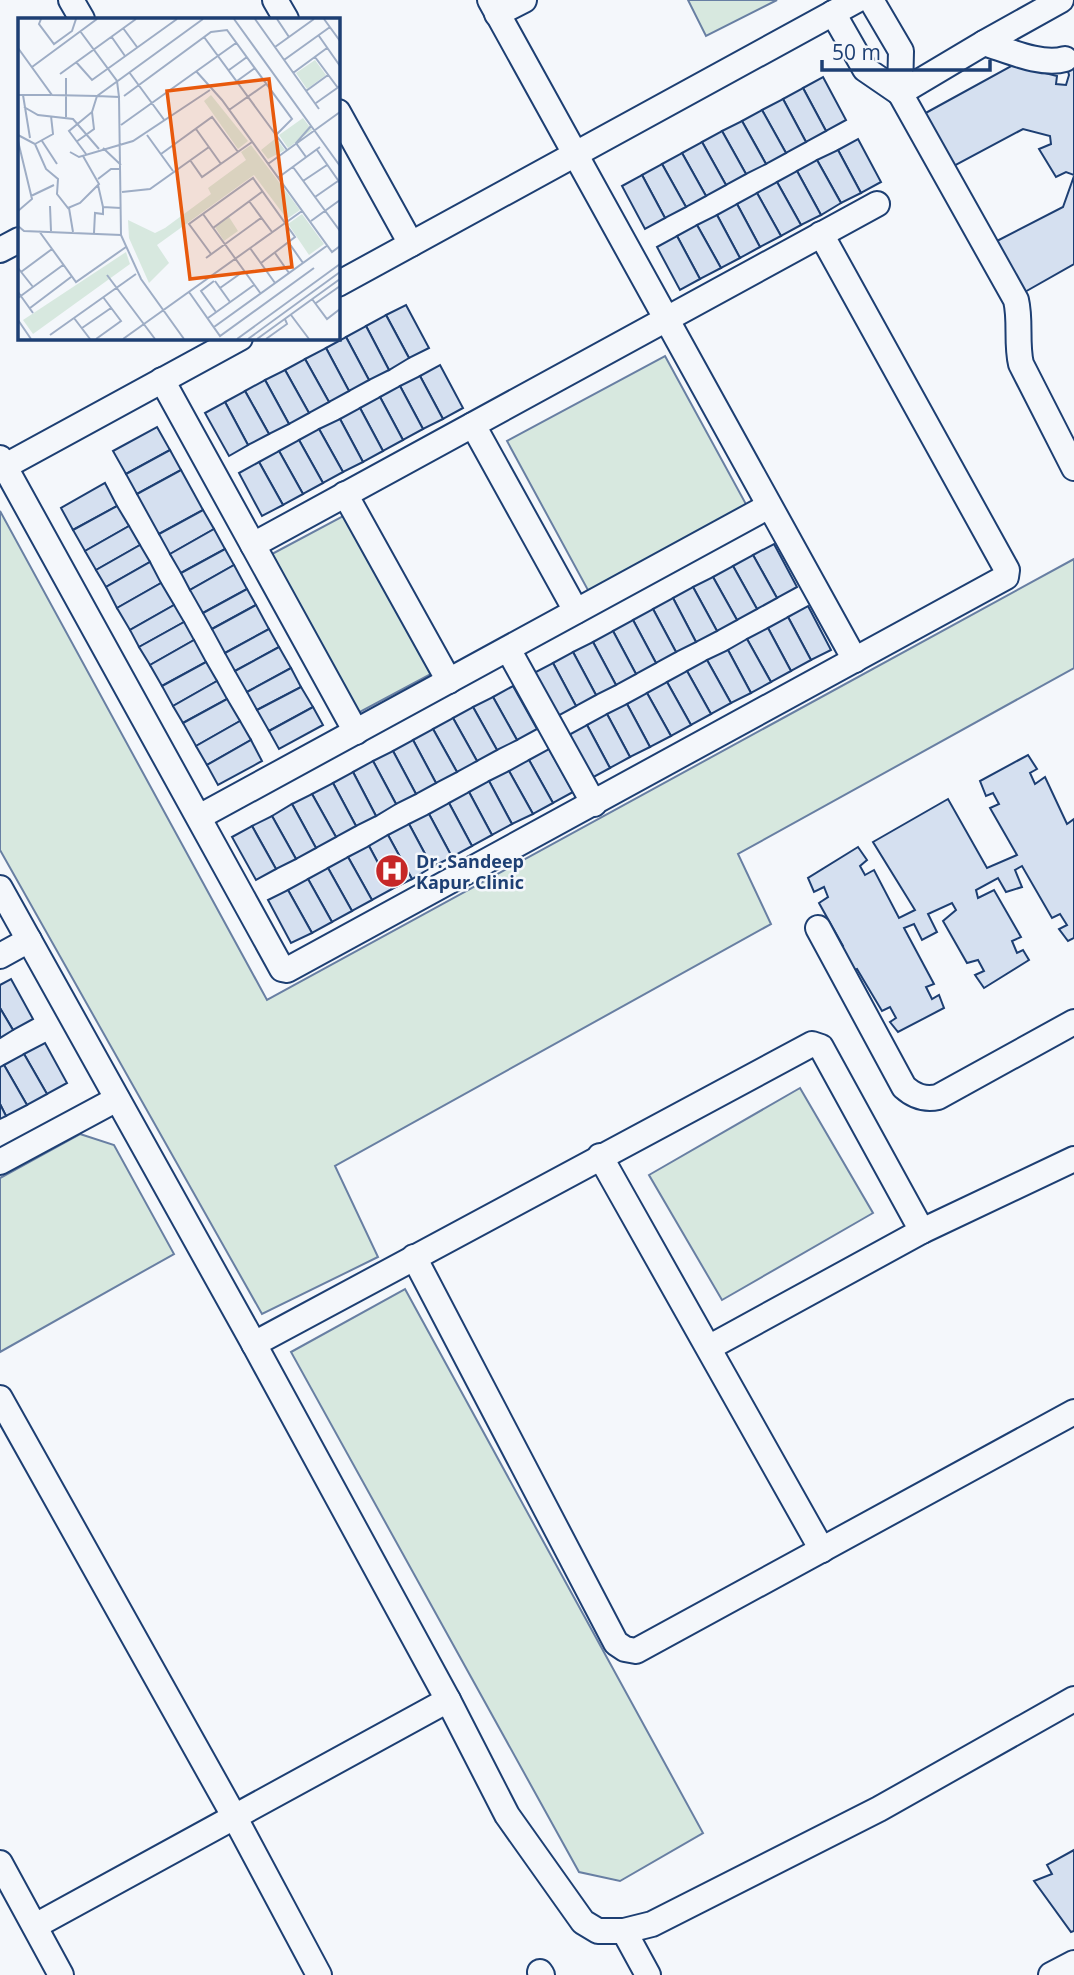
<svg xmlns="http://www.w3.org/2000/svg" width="1074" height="1975" viewBox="0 0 1074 1975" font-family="'Open Sans',sans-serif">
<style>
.green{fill:#d7e8df;stroke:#687fa3;stroke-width:2}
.building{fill:#d5e0f0;stroke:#1d3f73;stroke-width:2}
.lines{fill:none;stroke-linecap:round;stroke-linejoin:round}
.minor-casing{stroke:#1d3f73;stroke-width:28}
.minor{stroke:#f4f7fb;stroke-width:24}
.labels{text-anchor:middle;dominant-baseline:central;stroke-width:5;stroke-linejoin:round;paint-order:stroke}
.poi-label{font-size:18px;font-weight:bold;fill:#1d3f73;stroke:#f4f7fb;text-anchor:start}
.inset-road{fill:none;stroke:#9eadc5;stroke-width:2}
.view{fill:#e8590c;fill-opacity:0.15;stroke:#e8590c;stroke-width:3.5}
.inset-edge{fill:none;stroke:#1d3f73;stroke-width:3.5}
</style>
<rect width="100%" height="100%" fill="#f4f7fb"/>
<!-- green -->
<g class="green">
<path d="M688,0H777L706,36Z"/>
<path d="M665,356L747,506L589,592L507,441Z"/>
<path d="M0,511L267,1000L1074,559V668L738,854L771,924L335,1166L378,1257L262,1314L0,850Z"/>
<path d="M345,515L431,674L358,713L272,554Z"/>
<path d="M800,1088L873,1213L722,1300L649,1175Z"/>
<path d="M80,1134L114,1145L174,1254L0,1352V1178Z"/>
<path d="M405,1289L703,1833L620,1881L579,1872L291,1352Z"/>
</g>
<!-- building -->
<g class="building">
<path d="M1074,60V175L1066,172L1056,177L1039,149L1051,144L1050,136L1023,129L952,167L922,115L1013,65L1057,76L1056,84L1066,85L1069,75L1066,64Z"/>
<path d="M823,77L846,120L826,131L803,88Z"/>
<path d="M803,88L826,131L806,142L783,99Z"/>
<path d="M783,99L806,142L786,153L762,110Z"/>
<path d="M762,110L786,153L766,164L742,121Z"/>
<path d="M742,121L766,164L746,174L722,131Z"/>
<path d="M722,131L746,174L726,185L702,142Z"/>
<path d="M858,139L881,182L861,193L838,150Z"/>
<path d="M702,142L726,185L706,196L682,153Z"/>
<path d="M838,150L861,193L841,203L817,160Z"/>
<path d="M682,153L706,196L686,207L662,164Z"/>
<path d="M817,160L841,203L821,215L797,171Z"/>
<path d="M662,164L686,207L665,218L642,175Z"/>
<path d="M797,171L821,215L801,225L777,182Z"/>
<path d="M642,175L665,218L645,229L622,186Z"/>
<path d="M1074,176V264L1023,293L993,243L1063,207Z"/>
<path d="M777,182L801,225L781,236L757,193Z"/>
<path d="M757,193L781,236L760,247L737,204Z"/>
<path d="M737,204L760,247L740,258L717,215Z"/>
<path d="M717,215L740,258L721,268L697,225Z"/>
<path d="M697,225L721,268L700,279L677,236Z"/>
<path d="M677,236L700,279L680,290L657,247Z"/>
<path d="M406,305L429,348L409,358L386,315Z"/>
<path d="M386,315L409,358L389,370L366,326Z"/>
<path d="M366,326L389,370L369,380L346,337Z"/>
<path d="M346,337L369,380L349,391L326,348Z"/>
<path d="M326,348L349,391L329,402L305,359Z"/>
<path d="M305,359L329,402L309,413L285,370Z"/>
<path d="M440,365L463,408L443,419L420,376Z"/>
<path d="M285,370L309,413L289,424L265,380Z"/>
<path d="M420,376L443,419L423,429L400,386Z"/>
<path d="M265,380L289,424L269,434L245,391Z"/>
<path d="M400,386L423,429L403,440L380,397Z"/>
<path d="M245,391L269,434L248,445L225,402Z"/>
<path d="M380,397L403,440L383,451L360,408Z"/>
<path d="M225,402L248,445L229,456L205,413Z"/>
<path d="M360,408L383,451L363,462L340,419Z"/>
<path d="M340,419L363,462L343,472L319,429Z"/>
<path d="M157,427L170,450L126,474L113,451Z"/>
<path d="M319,429L343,472L323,483L299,440Z"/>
<path d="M299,440L323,483L303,494L279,451Z"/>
<path d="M170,450L181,470L137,494L126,474Z"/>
<path d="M279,451L303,494L283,505L259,462Z"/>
<path d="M259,462L283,505L262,516L239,473Z"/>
<path d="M181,470L203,510L159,534L137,494Z"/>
<path d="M105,483L117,506L73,530L61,508Z"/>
<path d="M117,506L129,526L85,551L73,530Z"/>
<path d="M203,510L214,529L170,554L159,534Z"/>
<path d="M129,526L140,545L96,570L85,551Z"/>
<path d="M214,529L225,549L181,573L170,554Z"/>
<path d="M774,544L797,587L777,598L753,555Z"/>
<path d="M140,545L150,562L106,587L96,570Z"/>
<path d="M225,549L234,565L190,590L181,573Z"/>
<path d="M753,555L777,598L757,609L733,566Z"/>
<path d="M150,562L161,583L117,608L106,587Z"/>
<path d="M234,565L247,589L203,613L190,590Z"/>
<path d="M733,566L757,609L737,620L713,577Z"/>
<path d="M713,577L737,620L717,631L693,587Z"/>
<path d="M161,583L174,605L130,630L117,608Z"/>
<path d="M693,587L717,631L696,642L673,598Z"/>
<path d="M247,589L256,605L212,629L203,613Z"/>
<path d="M673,598L696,642L676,652L653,609Z"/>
<path d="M174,605L184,622L139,647L130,630Z"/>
<path d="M256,605L269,629L225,653L212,629Z"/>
<path d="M808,606L831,650L811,660L788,617Z"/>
<path d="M653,609L676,652L656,663L633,620Z"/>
<path d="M788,617L811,660L791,671L768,628Z"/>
<path d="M633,620L656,663L636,674L613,631Z"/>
<path d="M184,622L194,640L150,665L139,647Z"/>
<path d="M768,628L791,671L771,682L747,639Z"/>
<path d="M269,629L279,647L235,671L225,653Z"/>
<path d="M613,631L636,674L616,685L593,642Z"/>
<path d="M747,639L771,682L751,693L728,650Z"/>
<path d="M194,640L206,662L162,686L150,665Z"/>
<path d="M593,642L616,685L596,695L573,652Z"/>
<path d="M279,647L291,668L247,692L235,671Z"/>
<path d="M728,650L751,693L731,703L707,660Z"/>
<path d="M573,652L596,695L576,706L553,663Z"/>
<path d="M707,660L731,703L711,714L687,671Z"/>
<path d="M206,662L217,681L173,706L162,686Z"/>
<path d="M553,663L576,706L556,717L532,674Z"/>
<path d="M291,668L301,687L257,710L247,692Z"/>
<path d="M687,671L711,714L691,725L667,682Z"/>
<path d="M217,681L227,699L183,723L173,706Z"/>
<path d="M667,682L691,725L671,736L647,693Z"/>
<path d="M513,686L537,729L517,740L493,697Z"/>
<path d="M301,687L313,707L269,731L257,710Z"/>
<path d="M647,693L671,736L650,747L627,704Z"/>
<path d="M493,697L517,740L497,750L473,707Z"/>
<path d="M227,699L240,721L196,746L183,723Z"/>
<path d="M627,704L650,747L630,757L607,714Z"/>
<path d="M313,707L323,725L279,749L269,731Z"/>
<path d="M473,707L497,750L477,761L453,718Z"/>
<path d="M607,714L630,757L610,768L587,725Z"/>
<path d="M453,718L477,761L457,772L433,729Z"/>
<path d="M240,721L251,740L207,765L196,746Z"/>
<path d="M587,725L610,768L590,779L567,736Z"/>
<path d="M433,729L457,772L436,783L413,740Z"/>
<path d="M251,740L262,761L218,785L207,765Z"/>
<path d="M413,740L436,783L416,794L393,751Z"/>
<path d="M549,749L573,792L553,803L529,760Z"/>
<path d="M393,751L416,794L396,804L373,761Z"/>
<path d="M1028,755L1037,769L1030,773L1035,784L1045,777L1067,824L1074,819V938L1068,941L1059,929L1067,925L1060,914L1052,918L1022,866L1015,870L1022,887L1006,892L998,878L976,890L978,898L994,890L1021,937L1012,941L1017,953L1023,950L1029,960L984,988L975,975L984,971L978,960L967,963L943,921L956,910L952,903L928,914L937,932L922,940L914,924L904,928L934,984L926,987L932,999L939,995L944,1008L898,1032L890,1022L896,1018L890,1007L882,1011L857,969L849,972L836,951L843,946L819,903L828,897L824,887L814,892L808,878L858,847L867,860L860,866L865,875L874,870L899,918L915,910L873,842L948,799L987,868L1017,855L990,808L999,804L993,793L986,796L980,781Z"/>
<path d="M529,760L553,803L533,814L509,771Z"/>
<path d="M373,761L396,804L376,816L353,772Z"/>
<path d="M509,771L533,814L512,824L489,781Z"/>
<path d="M353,772L376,816L356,826L333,783Z"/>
<path d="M489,781L512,824L492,835L469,792Z"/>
<path d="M333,783L356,826L336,837L312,794Z"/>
<path d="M469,792L492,835L472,846L449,803Z"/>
<path d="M312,794L336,837L316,848L292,804Z"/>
<path d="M449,803L472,846L452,857L429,814Z"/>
<path d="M292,804L316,848L296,859L272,816Z"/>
<path d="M429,814L452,857L432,867L409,824Z"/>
<path d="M272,816L296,859L276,869L252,826Z"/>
<path d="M409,824L432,867L412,879L388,835Z"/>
<path d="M252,826L276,869L256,880L232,837Z"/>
<path d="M388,835L412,879L392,889L369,846Z"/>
<path d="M369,846L392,889L372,900L348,857Z"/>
<path d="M348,857L372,900L352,911L328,868Z"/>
<path d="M328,868L352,911L332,922L308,879Z"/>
<path d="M308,879L332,922L312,933L288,890Z"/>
<path d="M288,890L312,933L291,943L268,900Z"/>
<path d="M11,979L33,1019L13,1030L0,1008V985Z"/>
<path d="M0,1008L13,1030L0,1038Z"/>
<path d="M45,1043L67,1083L47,1094L24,1054Z"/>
<path d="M24,1054L47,1094L27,1105L4,1065Z"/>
<path d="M4,1065L27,1105L6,1116L0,1104V1067Z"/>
<path d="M0,1104L6,1116L0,1119Z"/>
<path d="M1074,1850V1931L1071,1932L1034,1881L1052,1874L1047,1865Z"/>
</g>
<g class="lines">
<!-- minor casing -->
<g class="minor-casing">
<g id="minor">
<path d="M71,0L82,19"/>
<path d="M275,0L286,19"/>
<path d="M490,0L855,660"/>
<path d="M871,0L901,51L900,93L1016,300C1021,321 1016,343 1021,364L1074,468"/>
<path d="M833,13L865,69L900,93"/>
<path d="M497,14L524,0"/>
<path d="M984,43C1007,50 1041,66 1065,59"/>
<path d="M900,93L984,43L1061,0"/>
<path d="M338,112L411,244"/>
<path d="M0,250L19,240"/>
<path d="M338,284L857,0"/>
<path d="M162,380L356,732"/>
<path d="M473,425L576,611"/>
<path d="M0,458L282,969L287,970L1006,577L1007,570L821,234"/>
<path d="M0,469L240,338"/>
<path d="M345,494L449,681"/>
<path d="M253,545L877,204"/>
<path d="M508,649L594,804"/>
<path d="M199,817L769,506"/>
<path d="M0,888L254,1344L448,1700L507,1815L583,1922L598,1931H624L652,1924L879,1809L1074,1699"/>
<path d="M818,928L904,1087C914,1096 924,1100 938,1097L1074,1022"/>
<path d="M0,956L29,940"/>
<path d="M600,1156L822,1550"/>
<path d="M0,1162L117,1099"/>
<path d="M414,1257L616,1643L625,1649L636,1651L1074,1412"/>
<path d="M254,1344L812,1044L821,1047L922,1231"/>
<path d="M710,1347L922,1231L1074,1159"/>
<path d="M0,1398L234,1816L319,1975"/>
<path d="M0,1863L61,1975"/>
<path d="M35,1926L448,1700"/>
<path d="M624,1931L648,1975"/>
<path d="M540,1972L542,1975"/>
<path d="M1051,1975L1074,1963"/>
</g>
</g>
<!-- minor -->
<use href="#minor" class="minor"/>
</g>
<!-- icons -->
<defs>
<g id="hospital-disc" transform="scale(1.75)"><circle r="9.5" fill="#c62828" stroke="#f4f7fb"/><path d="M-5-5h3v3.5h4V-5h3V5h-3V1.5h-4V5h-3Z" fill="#fff"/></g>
</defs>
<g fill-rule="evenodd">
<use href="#hospital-disc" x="392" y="871"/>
</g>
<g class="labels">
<!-- poi labels -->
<g class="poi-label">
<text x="416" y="861">Dr. Sandeep<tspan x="416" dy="21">Kapur Clinic</tspan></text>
</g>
</g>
<!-- overview -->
<g transform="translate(18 18)">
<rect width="322" height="322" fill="#f4f7fb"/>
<path d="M297,42L308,57L289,71L278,55ZM193,77L230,123L220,131L186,83ZM285,100L294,112L270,130L261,117ZM258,120L267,132L250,141L243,132ZM233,127L282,192L269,201L236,157L139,227L151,245L131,265L111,220L110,202L137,215L147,210L193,176L190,170L228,142L223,134ZM284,196L306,226L291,237L270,206ZM211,199L220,213L206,223L197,209ZM108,234L112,246L15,316L5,302Z" fill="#d7e8df"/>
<path class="inset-road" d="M23,1L21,6L36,26L54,13L58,1M216,1L322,148M237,1L301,91M259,1L271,19M306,1L322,23M105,10L119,29M62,13L99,63L101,79M93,18L107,38M301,18L322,48M186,19L269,132M257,29L296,1M0,30L34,77L79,78L185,1M297,39L320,70M266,42L312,9M58,44L74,62L159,1M14,49L79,1M211,52L229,39M178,53L204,82L314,234L322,228M111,54L147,103M275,55L309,30M42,56L118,1M48,60V99M219,63L237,50M288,73L310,57M0,77H33M5,77L12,120M106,78L193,14L209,12L274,101L258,117M298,85L322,68M6,89L20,97L55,101L81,131M211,92L248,66M103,107L218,25M178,111L203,146M0,117L17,126L28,151L40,161L39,176L50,190L62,185L81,166L65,138M129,117L155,153M0,123L14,181L0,193M24,123L39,146M58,124L76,111L74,94M17,126L35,116L33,98M85,130L103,147M299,132L322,165M52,134L61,139L115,123L192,72M68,136L51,113L74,94L79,78L101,79L103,217M143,136L194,99L220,134M288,139L278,125L293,108M172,142L184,159L234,124M250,146L322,94M275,149L322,213M261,159L302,129M80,161L93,151H103M285,163L309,147M80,167L85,189M104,174L132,171L191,129M13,178L36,167M297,179L320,163M231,183L254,214M32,188L33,213M51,190L55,214M185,196L243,276M293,203L322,182M0,208L6,213L103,217L123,261L166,321M195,210L245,173M21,213L58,264L108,229M76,215L77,195L85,196V189L103,190M271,225L285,245M232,230L257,265M257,235L271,255M193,236L171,206L235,160L277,219L243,245M188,240L243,200M0,250L15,269M3,254L34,231M89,257L137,321M196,263L183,273L198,294M197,263L212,284M202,270L226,253M0,274L15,295M171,274L202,318L296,250M0,280L45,247M294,281L309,301L322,291M298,285L322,268M12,290L53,259M273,297L291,321M56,300L72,321M190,300L236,267M0,302L13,321M196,309L310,227M64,310L93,290M32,317L118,256M78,321L103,303L85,279M105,321L284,193M219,321L322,246M230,321L322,254M239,321L322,261M248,321L269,306L267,301"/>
<path class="view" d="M251,61L274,249L172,261L149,73Z"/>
<rect width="322" height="322" class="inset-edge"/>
</g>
<!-- scale -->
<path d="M822 60v10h168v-10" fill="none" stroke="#1d3f73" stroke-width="3.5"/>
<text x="832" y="60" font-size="21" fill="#1d3f73" stroke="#f4f7fb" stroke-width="5" paint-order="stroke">50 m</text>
</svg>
